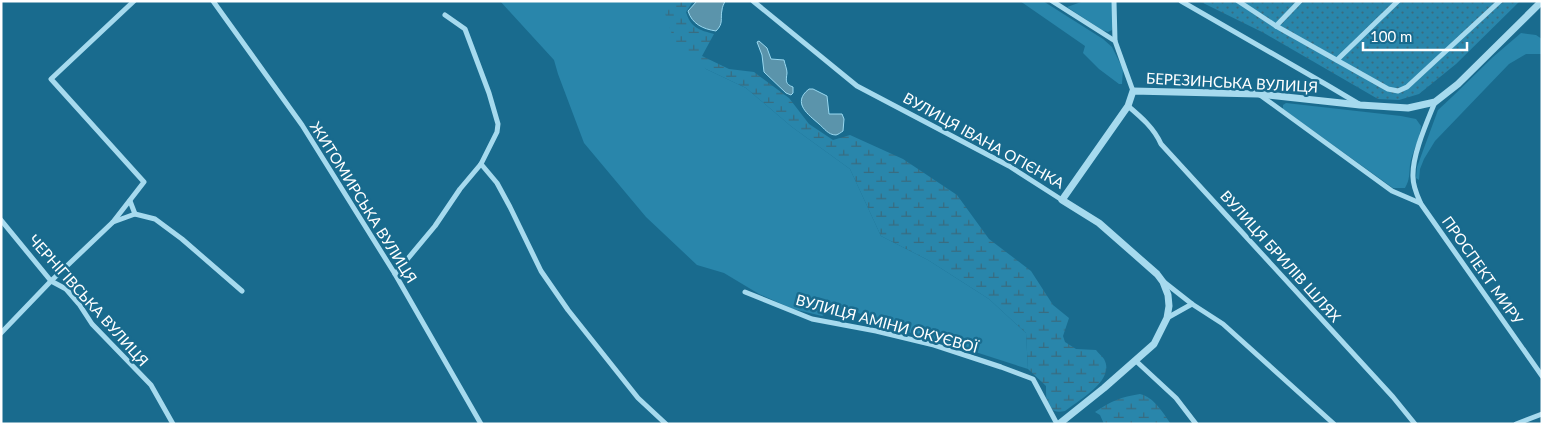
<svg xmlns="http://www.w3.org/2000/svg" width="1543" height="425" viewBox="0 0 1543 425" font-family="Lato,sans-serif">
<style>
.green{fill:#2986ab}
.wetland{fill:url(#wetland-marsh)}
.garden{fill:url(#garden-dots)}
.water{fill:#5b94ab;stroke:#99d9f1}
.lines{fill:none;stroke-linecap:round;stroke-linejoin:round}
.minor{stroke:#a6daee;stroke-width:5}
.tertiary{stroke:#a6daee;stroke-width:7}
.labels{text-anchor:middle;dominant-baseline:central;stroke-width:5;stroke-linejoin:round;paint-order:stroke}
.street-label{font-size:15px;fill:#fff;stroke:#196b8e}
</style>
<defs>
<pattern id="wetland-marsh" width="20" height="14" patternUnits="userSpaceOnUse" patternTransform="scale(1.25)"><rect width="20" height="14" fill="#2986ab"/><path d="M1 5h8M5 5V1M11 12h8M15 12V8" fill="none" stroke="#396c80"/></pattern>
<pattern id="garden-dots" width="8" height="8" patternUnits="userSpaceOnUse" patternTransform="scale(1.25)"><rect width="8" height="8" fill="#2986ab"/><path d="M2 2h.1M6 6h.1" fill="none" stroke="#396c80" stroke-width="1.8" stroke-linecap="round"/></pattern>
</defs>
<rect width="100%" height="100%" fill="#196b8e"/>
<!-- green -->
<g class="green">
<path d="M500,1H661L706,69L746,88L792,127L850,169L881,236L928,260L989,299L1026,333L1028,369L935,339L880,325L857,312L835,309L822,316L793,309L759,294L724,273L697,265L646,217L584,143L558,74L554,60Z"/>
<path d="M1020,1H1043L1103,39L1112,47L1123,69L1122,84H1119L1099,69L1083,53L1085,46Z"/>
<path d="M1084,1H1113V26L1112,30L1108,32L1102,30L1067,7Z"/>
<path d="M1521,33L1536,35L1542,39V54H1526L1509,64L1435,141L1424,159L1420,169L1419,180L1416,178L1417,167L1438,110L1453,96L1493,57Z"/>
<path d="M1286,103L1401,116L1416,119L1421,126C1420,140 1412,151 1410,165C1409,174 1410,179 1405,188H1393L1283,109V105Z"/>
</g>
<!-- wetland -->
<g class="wetland">
<path d="M661,1H693L686,12C691,28 699,30 714,34L702,56L729,69L754,72L789,98L809,124L833,140L850,135L861,140L903,159L957,195L989,239L1031,271L1053,305L1069,318L1063,336L1065,342L1076,349L1096,350C1098,353 1102,356 1104,359C1116,380 1079,400 1065,411C1046,415 1046,400 1046,386L1028,369L1026,333L989,299L928,260L881,236L850,169L792,127L746,88L706,69L675,44Z"/>
<path d="M1140,394C1154,397 1163,413 1171,424H1104L1100,415L1095,412C1111,401 1121,397 1140,394Z"/>
</g>
<!-- garden -->
<path class="garden" d="M1199,1H1520L1456,64L1419,94L1399,100L1378,99L1264,33Z"/>
<!-- water -->
<g class="water">
<path d="M697,1H725C724,4 722,7 722,10C720,19 724,23 716,31C703,29 692,24 688,11Z"/>
<path d="M759,41L767,48L771,59L784,60C785,65 787,69 787,73C786,81 785,84 793,87V93L791,95L786,93L764,72L762,55L757,42Z"/>
<path d="M809,89H813L827,96L829,114H842L844,119L843,131C840,133 839,134 836,135C828,135 824,128 819,124C809,115 791,103 809,89Z"/>
</g>
<g class="lines">
<!-- minor -->
<g class="minor">
<path d="M213,1L302,125L395,274L481,424"/>
<path d="M753,1L857,86L1009,166L1062,200"/>
<path d="M1052,1L1115,41L1133,91"/>
<path d="M1114,1L1115,41"/>
<path d="M1181,1L1327,85L1359,104"/>
<path d="M1238,1L1276,26L1388,89L1398,91L1407,87L1500,1"/>
<path d="M1276,26L1300,1"/>
<path d="M1337,60L1398,1"/>
<path d="M1260,95L1392,191L1420,203"/>
<path d="M1435,102C1427,122 1412,155 1413,177C1413,187 1417,195 1421,204L1542,376"/>
<path d="M1128,106C1141,117 1154,128 1161,144L1393,397L1415,424"/>
<path d="M481,164L497,183L510,207L541,271L568,310L638,398L666,424"/>
<path d="M130,201L135,214"/>
<path d="M1,220L51,281L66,289L79,304L92,324L151,385L173,424"/>
<path d="M113,222L135,214L155,219L182,239L242,291"/>
<path d="M395,274L435,226L460,189L481,164L497,132L498,124L489,93L465,29L445,15"/>
<path d="M1164,282L1192,304L1223,324L1334,424"/>
<path d="M745,292L812,319L876,331L934,345L1001,367L1033,379L1057,424"/>
<path d="M1167,318L1192,304"/>
<path d="M1,333L51,281L113,222L144,182L51,79L134,1"/>
<path d="M1136,361L1176,398L1196,424"/>
<path d="M1516,424L1542,414"/>
</g>
<!-- tertiary -->
<path class="tertiary" d="M1059,424L1104,388L1154,344L1167,318L1169,306L1168,295L1163,282L1157,274L1099,223L1062,200L1128,106L1133,91L1258,94L1360,105L1408,108L1435,102L1458,84L1542,1"/>
</g>
<g class="labels">
<!-- street labels -->
<g class="street-label">
<text transform="translate(1232 82) rotate(3)">БЕРЕЗИНСЬКА ВУЛИЦЯ</text>
<text transform="translate(984 140) rotate(29)">ВУЛИЦЯ ІВАНА ОГІЄНКА</text>
<text transform="translate(364 202) rotate(58)">ЖИТОМИРСЬКА ВУЛИЦЯ</text>
<text transform="translate(1281 256) rotate(48)">ВУЛИЦЯ БРИЛІВ ШЛЯХ</text>
<text transform="translate(1483 270) rotate(55)">ПРОСПЕКТ МИРУ</text>
<text transform="translate(89 300) rotate(48)">ЧЕРНІГІВСЬКА ВУЛИЦЯ</text>
<text transform="translate(887 323) rotate(15)">ВУЛИЦЯ АМІНИ ОКУЄВОЇ</text>
</g>
</g>
<!-- border -->
<rect width="1543" height="425" fill="none" stroke="#ffffff" stroke-width="5"/>
<!-- scale -->
<path d="M1363 42v8h104v-8" fill="none" stroke="#ffffff" stroke-width="2.5"/>
<text x="1370" y="42" font-size="15" fill="#ffffff" stroke="#196b8e" stroke-width="4" paint-order="stroke">100 m</text>
</svg>
